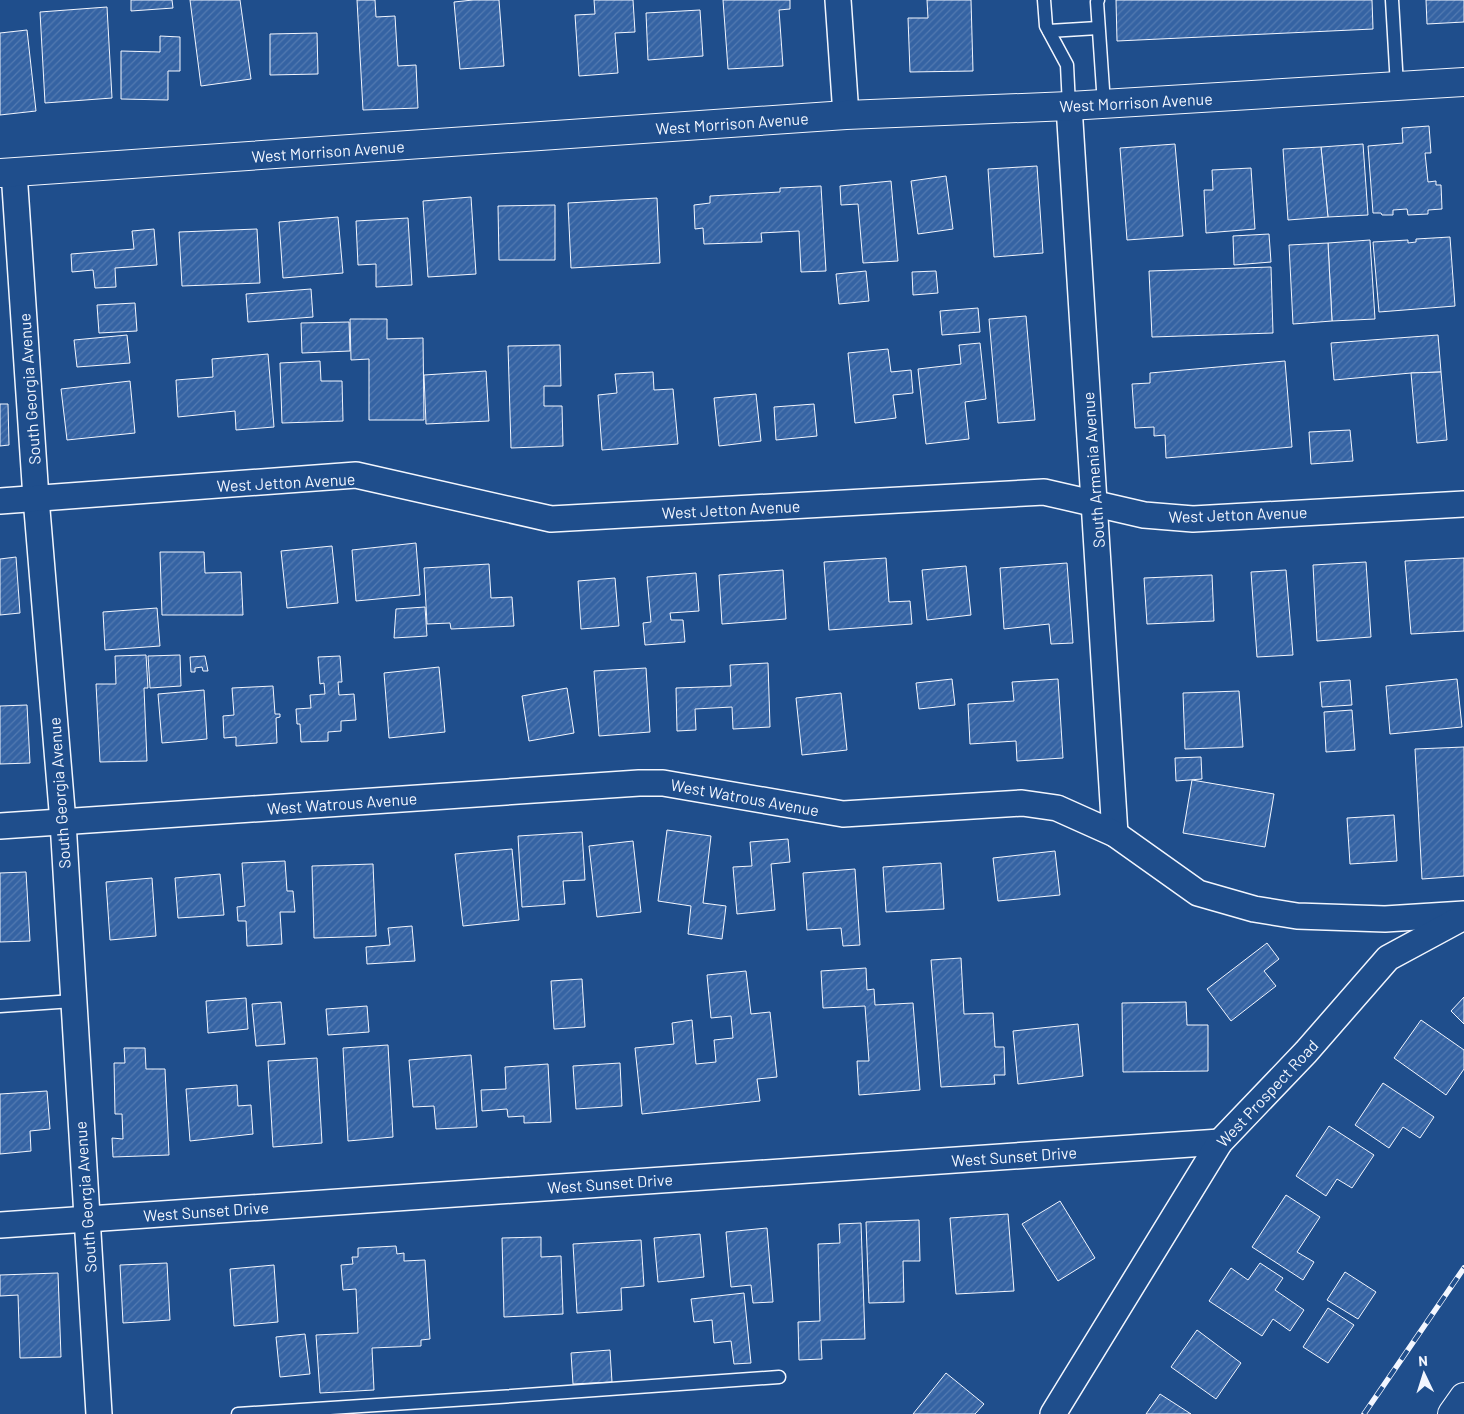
<svg xmlns="http://www.w3.org/2000/svg" width="1464" height="1414" viewBox="0 0 1464 1414" font-family="Barlow,sans-serif">
<style>
.building{fill:url(#building-hatch);stroke:#f2f6ff}
.lines{fill:none;stroke-linecap:round;stroke-linejoin:round}
.lane-casing{stroke:#f2f6ff;stroke-width:15}
.street-casing{stroke:#f2f6ff;stroke-width:28}
.secondary-casing{stroke:#f2f6ff;stroke-width:30}
.highway-casing{stroke:#f2f6ff;stroke-width:30}
.lane{stroke:#1f4e8c;stroke-width:12}
.street{stroke:#1f4e8c;stroke-width:25}
.secondary{stroke:#1f4e8c;stroke-width:28}
.highway{stroke:#1f4e8c;stroke-width:28}
.rail-casing{stroke:#f2f6ff;stroke-width:5.5}
.rail{stroke:#1f4e8c;stroke-width:4;stroke-dasharray:11;stroke-linecap:butt}
.labels{text-anchor:middle;dominant-baseline:central;stroke-width:4;stroke-linejoin:round;paint-order:stroke}
.street-label{font-size:16px;fill:#f2f6ff;stroke:#1f4e8c}
</style>
<defs>
<pattern id="building-hatch" width="6" height="6" patternUnits="userSpaceOnUse" patternTransform="scale(1.25)"><rect width="6" height="6" fill="#3563a3"/><path d="M-1 1l2-2M0 6l6-6M5 7l2-2" fill="none" stroke="#537ab1"/></pattern>
</defs>
<rect width="100%" height="100%" fill="#1f4e8c"/>
<!-- building -->
<g class="building">
<path d="M131,0H172L173,8L131,11Z"/>
<path d="M190,0H240L251,79L201,86Z"/>
<path d="M357,0H375L376,17L395,16L398,66L416,65L418,108L363,110Z"/>
<path d="M473,0H499L504,66L460,69L454,2Z"/>
<path d="M594,0H633L635,32L615,33L618,73L579,76L575,15L595,14Z"/>
<path d="M723,0H790V9L779,10L783,66L728,69Z"/>
<path d="M927,0H971L973,71L910,72L908,18H928Z"/>
<path d="M1116,0H1372L1373,29L1117,41Z"/>
<path d="M1426,0H1464V22L1427,24Z"/>
<path d="M107,7L112,98L45,103L40,12Z"/>
<path d="M700,10L703,56L648,60L646,13Z"/>
<path d="M27,30L36,111L0,115V33Z"/>
<path d="M317,33L318,74L270,75V34Z"/>
<path d="M160,36L180,37V71H168V100L121,99V51L160,52Z"/>
<path d="M1429,126L1431,153H1425L1428,182L1436,181V185H1441L1442,209L1428,210V214L1408,215L1407,209L1393,210V215H1382L1381,213H1373L1368,146L1403,143L1402,128Z"/>
<path d="M1175,144L1183,236L1127,240L1120,148Z"/>
<path d="M1363,144L1368,215L1328,217L1321,147Z"/>
<path d="M1321,147L1328,217L1288,220L1283,149Z"/>
<path d="M1037,166L1043,253L994,257L988,169Z"/>
<path d="M1251,168L1255,229L1206,233L1204,190H1213L1212,170Z"/>
<path d="M946,176L953,229L918,234L911,181Z"/>
<path d="M891,181L898,261L863,263L858,204L841,205L840,186Z"/>
<path d="M821,186L826,271L801,272L799,231L761,233L762,242L704,244L703,228L695,229L694,205L710,203V196L780,192V188Z"/>
<path d="M471,197L476,274L428,277L423,201Z"/>
<path d="M657,198L660,263L571,268L568,203Z"/>
<path d="M555,205V260H499L498,206Z"/>
<path d="M338,217L343,273L283,278L279,222Z"/>
<path d="M408,218L412,285L376,287V264L358,265L356,221Z"/>
<path d="M154,229L157,265L115,268L116,287L95,288L93,270L72,272L71,254L134,249L132,231Z"/>
<path d="M257,229L260,283L182,286L179,232Z"/>
<path d="M1269,234L1271,262L1234,265L1233,236Z"/>
<path d="M1450,237L1455,306L1379,312L1373,242L1408,240V243L1416,242V239Z"/>
<path d="M1370,240L1375,319L1332,321L1328,243Z"/>
<path d="M1328,243L1332,321L1293,324L1289,245Z"/>
<path d="M1271,267L1273,333L1152,337L1149,271Z"/>
<path d="M866,271L869,301L839,304L836,274Z"/>
<path d="M936,271L938,293L913,295L912,272Z"/>
<path d="M311,289L313,317L248,322L246,294Z"/>
<path d="M135,303L137,331L99,333L97,305Z"/>
<path d="M978,308L980,332L942,335L940,311Z"/>
<path d="M1026,316L1035,420L998,423L989,319Z"/>
<path d="M350,319H387V339L423,338L424,420H369V359L351,360Z"/>
<path d="M349,322L350,351L302,353L301,323Z"/>
<path d="M127,335L130,363L77,367L74,340Z"/>
<path d="M1438,335L1441,372L1411,373L1334,380L1331,343Z"/>
<path d="M980,343L986,399L965,402L969,439L926,444L918,369L961,364L959,345Z"/>
<path d="M560,345L561,386H544V406H562L563,446L511,448L508,346Z"/>
<path d="M888,349L891,372L911,370L913,393L893,395L896,418L855,423L848,353Z"/>
<path d="M268,354L274,427L236,430L235,411L178,417L176,380L213,377L212,359Z"/>
<path d="M320,361L321,381H342L343,421L282,423L280,363Z"/>
<path d="M1285,361L1292,447L1166,458L1165,435L1154,436V427L1135,428L1132,384L1150,383V373Z"/>
<path d="M486,371L489,421L426,424L424,375Z"/>
<path d="M653,372L654,390L673,389L678,444L602,450L598,395L617,393L615,374Z"/>
<path d="M1441,372L1447,440L1417,443L1411,373Z"/>
<path d="M130,381L135,433L67,440L61,389Z"/>
<path d="M756,394L761,441L719,446L714,398Z"/>
<path d="M0,404H8L9,445L0,446Z"/>
<path d="M814,404L817,436L776,440L774,407Z"/>
<path d="M1350,430L1353,461L1311,464L1309,432Z"/>
<path d="M416,543L420,595L356,601L352,550Z"/>
<path d="M332,546L338,603L287,608L281,551Z"/>
<path d="M160,552H204L205,573L241,572L243,615H162Z"/>
<path d="M16,557L20,613L0,615V559Z"/>
<path d="M886,558L889,602L910,601L912,624L829,630L824,562Z"/>
<path d="M1464,558V631L1411,634L1405,561Z"/>
<path d="M1366,562L1371,637L1317,641L1313,565Z"/>
<path d="M1067,563L1073,643L1051,644L1049,624L1004,629L1000,568Z"/>
<path d="M489,564L491,598L512,597L514,626L451,629L450,623L427,624L424,568Z"/>
<path d="M966,566L971,615L927,620L922,570Z"/>
<path d="M783,570L786,619L722,624L719,575Z"/>
<path d="M1286,570L1293,655L1257,657L1251,572Z"/>
<path d="M696,573L699,611L670,613L671,620H683L685,642L645,645L643,623L651,622L647,577Z"/>
<path d="M1212,575L1214,621L1147,624L1144,578Z"/>
<path d="M615,578L619,626L581,629L578,581Z"/>
<path d="M425,607L427,636L394,638L396,609Z"/>
<path d="M157,608L160,646L105,650L103,612Z"/>
<path d="M146,655L148,688H144L147,761L100,762L96,684H116L115,656Z"/>
<path d="M180,655L181,686L150,688L148,656Z"/>
<path d="M205,656L208,671H203L202,667L195,668V672H191L190,657Z"/>
<path d="M340,656L342,682H338L339,695L354,694L356,720L341,721V731L328,732V741L301,742L300,724H297L296,709L311,708L310,695L325,694L324,683L320,684L318,657Z"/>
<path d="M768,663L770,727L733,729L732,707L695,709L696,730L677,731L676,688L731,686L730,665Z"/>
<path d="M439,667L445,732L389,738L384,673Z"/>
<path d="M646,668L650,732L599,736L594,671Z"/>
<path d="M952,679L955,705L919,709L916,683Z"/>
<path d="M1058,679L1063,758L1017,761L1016,741L970,744L968,704L1014,701L1012,682Z"/>
<path d="M1457,679L1462,727L1390,734L1386,686Z"/>
<path d="M1350,680L1352,705L1322,707L1320,682Z"/>
<path d="M273,686L275,714H280V717L276,718L277,743L236,746V737L224,738L223,716L234,715L232,688Z"/>
<path d="M567,688L574,733L529,741L522,696Z"/>
<path d="M204,690L207,739L162,743L158,694Z"/>
<path d="M1239,691L1243,747L1185,749L1183,693Z"/>
<path d="M841,693L847,750L802,755L796,698Z"/>
<path d="M27,705L30,763L0,764V706Z"/>
<path d="M1352,710L1355,750L1326,752L1324,712Z"/>
<path d="M1464,747V876L1422,879L1415,749Z"/>
<path d="M1201,757L1202,779L1176,781L1175,758Z"/>
<path d="M1192,780L1274,794L1265,847L1183,833Z"/>
<path d="M1394,815L1397,861L1350,864L1347,818Z"/>
<path d="M667,830L711,836L703,903L726,906L722,939L688,934L691,906L658,901Z"/>
<path d="M582,832L585,880L563,881L565,904L522,907L518,836Z"/>
<path d="M788,839L790,862L771,864L775,910L737,914L733,867L752,866L750,842Z"/>
<path d="M633,841L641,912L597,917L589,846Z"/>
<path d="M512,849L519,920L463,926L455,854Z"/>
<path d="M1055,851L1060,895L998,901L993,858Z"/>
<path d="M285,861L287,891H293L295,912H280L282,944L247,946L246,921H238L237,907L245,906L242,863Z"/>
<path d="M941,863L944,909L886,912L883,867Z"/>
<path d="M373,864L376,936L314,938L312,866Z"/>
<path d="M855,869L860,945L843,946L841,928L807,930L803,873Z"/>
<path d="M26,872L30,941L0,942V873Z"/>
<path d="M220,874L224,915L178,918L175,878Z"/>
<path d="M152,878L156,936L110,940L106,882Z"/>
<path d="M412,926L415,961L367,964L366,947L390,945L388,928Z"/>
<path d="M1267,943L1279,959L1264,971L1276,986L1231,1021L1207,989Z"/>
<path d="M961,958L964,1014L993,1013L995,1047H1004L1005,1075H994L995,1084L941,1087L931,960Z"/>
<path d="M866,968L867,990L874,989L875,1005L913,1003L920,1090L859,1095L857,1061H869L865,1006L823,1008L821,971Z"/>
<path d="M746,971L751,1014L770,1012L777,1077L757,1079L760,1101L642,1114L635,1048L674,1044L672,1023L692,1020L696,1064L716,1062L714,1040L733,1038L731,1016L711,1018L707,975Z"/>
<path d="M582,979L585,1027L554,1029L551,981Z"/>
<path d="M1464,997V1024L1451,1011Z"/>
<path d="M246,998L248,1029L208,1033L206,1001Z"/>
<path d="M281,1002L285,1044L256,1046L252,1004Z"/>
<path d="M1186,1002L1187,1025H1208V1071L1123,1072L1122,1003Z"/>
<path d="M367,1006L369,1032L328,1035L326,1009Z"/>
<path d="M1421,1020L1464,1050V1069L1446,1095L1394,1058Z"/>
<path d="M1078,1024L1083,1076L1018,1084L1013,1031Z"/>
<path d="M388,1045L393,1137L348,1141L343,1048Z"/>
<path d="M124,1048H145L146,1069H165L169,1155L113,1157L112,1138L123,1139L122,1114H115L114,1063H125Z"/>
<path d="M471,1055L477,1127L436,1129L434,1106L413,1107L409,1060Z"/>
<path d="M317,1058L322,1143L273,1147L268,1061Z"/>
<path d="M620,1063L622,1106L576,1109L573,1066Z"/>
<path d="M548,1064L551,1122L524,1123V1116L508,1117L507,1109L482,1111L481,1090L506,1089L505,1067Z"/>
<path d="M1383,1083L1434,1117L1420,1138L1403,1127L1389,1148L1355,1125Z"/>
<path d="M237,1085L238,1106L251,1105L253,1134L190,1141L186,1089Z"/>
<path d="M47,1091L50,1129L30,1131L31,1151L0,1154V1094Z"/>
<path d="M1329,1126L1374,1155L1352,1188L1337,1179L1326,1196L1296,1176Z"/>
<path d="M1286,1195L1320,1217L1297,1252L1314,1262L1303,1280L1252,1247Z"/>
<path d="M1060,1201L1095,1258L1058,1281L1022,1224Z"/>
<path d="M1008,1214L1014,1291L956,1294L950,1218Z"/>
<path d="M919,1220L920,1261H903L904,1302L869,1303L866,1222Z"/>
<path d="M861,1223L865,1339L821,1340L822,1359L799,1360L798,1322L820,1321L818,1244L840,1243L839,1224Z"/>
<path d="M767,1228L773,1302L753,1303L751,1285L731,1287L726,1232Z"/>
<path d="M700,1234L704,1277L658,1282L654,1238Z"/>
<path d="M541,1237V1257L561,1256L563,1314L504,1317L502,1238Z"/>
<path d="M641,1240L644,1286L621,1288L622,1310L577,1313L573,1244Z"/>
<path d="M396,1246L397,1254L404,1253V1261L425,1260L430,1339L421,1340V1346L372,1348L374,1390L320,1393L316,1335L358,1333L356,1289L343,1290L341,1265L353,1264L352,1257H358V1248Z"/>
<path d="M167,1263L170,1320L123,1323L120,1265Z"/>
<path d="M1260,1263L1283,1278L1275,1290L1304,1310L1290,1331L1273,1319L1262,1336L1209,1301L1231,1268L1248,1280Z"/>
<path d="M274,1265L278,1322L234,1326L230,1269Z"/>
<path d="M1345,1272L1376,1292L1358,1319L1327,1300Z"/>
<path d="M58,1273L61,1357L20,1358L18,1295L0,1296V1275Z"/>
<path d="M744,1293L751,1363L734,1364L731,1341L714,1343L712,1320L694,1322L691,1299Z"/>
<path d="M1328,1308L1354,1325L1328,1363L1303,1347Z"/>
<path d="M1197,1330L1241,1363L1216,1399L1171,1367Z"/>
<path d="M305,1334L310,1374L280,1377L276,1337Z"/>
<path d="M610,1350L612,1382L573,1384L571,1353Z"/>
<path d="M946,1373L984,1404L975,1414H913Z"/>
<path d="M1160,1394L1191,1414H1146Z"/>
</g>
<g class="lines">
<!-- lane casing -->
<g class="lane-casing">
<g id="lane">
<path d="M1044,0L1046,26L1067,65L1069,106"/>
<path d="M1098,0L1097,2L1104,104"/>
<path d="M1392,0L1397,86"/>
<path d="M1049,31L1098,28"/>
<path d="M0,1006L73,1001"/>
<path d="M238,1414L484,1398L779,1377"/>
</g>
</g>
<!-- street casing -->
<g class="street-casing">
<g id="street">
<path d="M838,0L846,115"/>
<path d="M1069,106L1115,834"/>
<path d="M14,172L36,498L63,822L99,1414"/>
<path d="M0,501L356,475L551,519L1044,492L1144,515L1193,519L1464,504"/>
<path d="M0,826L639,783H663L843,814L1022,803L1057,808L1115,834L1198,893L1254,909L1297,916L1385,919L1464,914"/>
<path d="M0,1225L1220,1142"/>
<path d="M1053,1414L1220,1142L1306,1052L1388,958L1462,918"/>
</g>
</g>
<!-- secondary casing -->
<g class="secondary-casing">
<path id="secondary" d="M0,173L846,115L1069,106L1464,82"/>
</g>
<!-- highway casing -->
<g class="highway-casing">
<path id="highway" d="M1452,1414L1464,1397"/>
</g>
<!-- lane -->
<use href="#lane" class="lane"/>
<!-- street -->
<use href="#street" class="street"/>
<!-- secondary -->
<use href="#secondary" class="secondary"/>
<!-- highway -->
<use href="#highway" class="highway"/>
<!-- rail casing -->
<g class="rail-casing">
<path id="rail" d="M1364,1414L1464,1268"/>
</g>
<!-- rail -->
<use href="#rail" class="rail"/>
</g>
<g class="labels">
<!-- street labels -->
<g class="street-label">
<text transform="translate(1136 102) rotate(-3)">West Morrison Avenue</text>
<text transform="translate(732 123) rotate(-4)">West Morrison Avenue</text>
<text transform="translate(328 151) rotate(-4)">West Morrison Avenue</text>
<text transform="translate(29 389) rotate(-94)">South Georgia Avenue</text>
<text transform="translate(1093 470) rotate(-94)">South Armenia Avenue</text>
<text transform="translate(286 482) rotate(-3)">West Jetton Avenue</text>
<text transform="translate(731 509) rotate(-3)">West Jetton Avenue</text>
<text transform="translate(1238 514) rotate(-2)">West Jetton Avenue</text>
<text transform="translate(59 793) rotate(-94)">South Georgia Avenue</text>
<text transform="translate(745 797) rotate(10)">West Watrous Avenue</text>
<text transform="translate(342 803) rotate(-4)">West Watrous Avenue</text>
<text transform="translate(1267 1093) rotate(-47)">West Prospect Road</text>
<text transform="translate(1014 1156) rotate(-4)">West Sunset Drive</text>
<text transform="translate(610 1183) rotate(-4)">West Sunset Drive</text>
<text transform="translate(85 1197) rotate(-94)">South Georgia Avenue</text>
<text transform="translate(206 1211) rotate(-4)">West Sunset Drive</text>
</g>
</g>
<!-- north arrow -->
<g transform="translate(1424 1374) rotate(356)" stroke="#1f4e8c" stroke-width="4" paint-order="stroke">
<path d="M0-4L9 19L0 12L-9 19Z" fill="#f2f6ff"/>
<text y="-8" font-size="14" font-weight="bold" text-anchor="middle" fill="#f2f6ff">N</text>
</g>
</svg>
